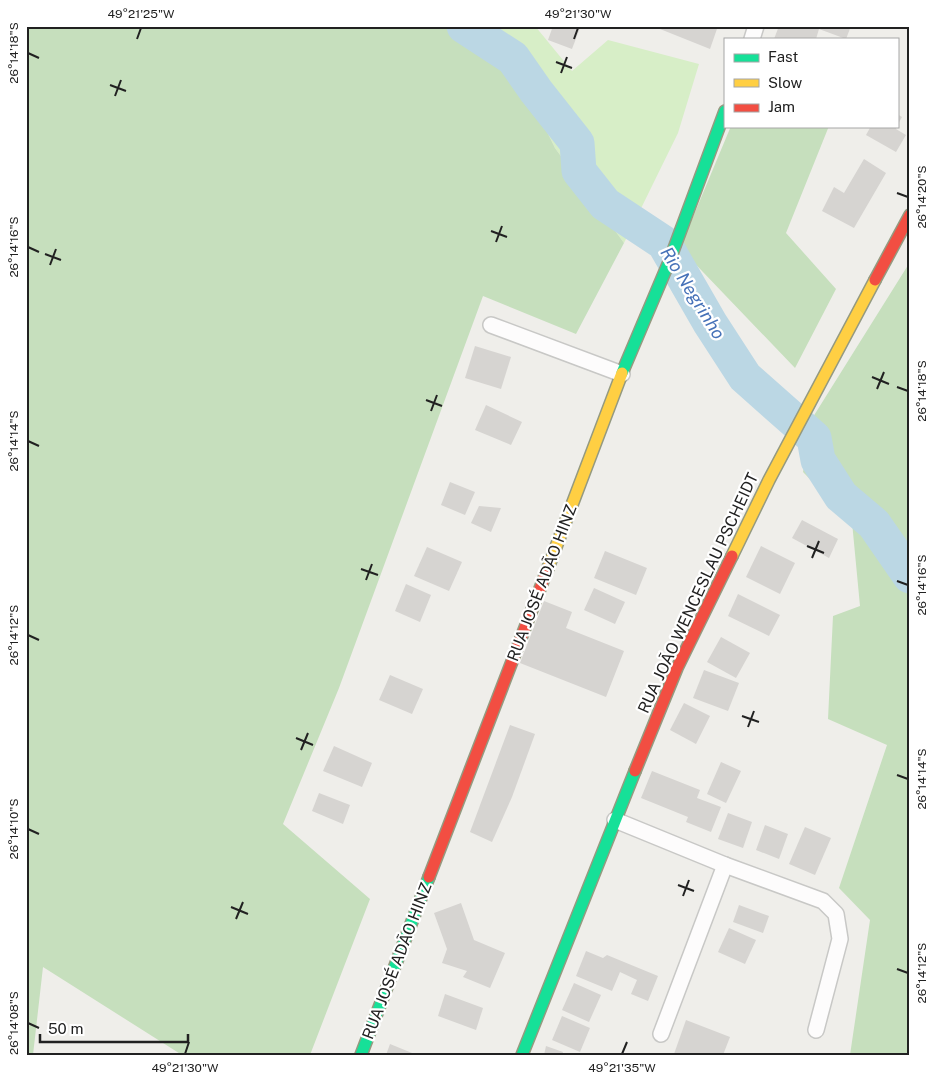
<svg xmlns="http://www.w3.org/2000/svg" width="936" height="1081" viewBox="0 0 936 1081" font-family="'Public Sans',sans-serif">
<style>
.grass{fill:#d7eec7}
.forest{fill:#c6dfbd}
.lines{fill:none;stroke-linecap:round;stroke-linejoin:round}
.river{stroke:#bbd7e4;stroke-width:35}
.building{fill:#d6d4d1}
.street-casing{stroke:#c8c8c6;stroke-width:18}
.fast-casing{stroke:#959a80;stroke-width:14}
.slow-casing{stroke:#959a80;stroke-width:14}
.jam-casing{stroke:#959a80;stroke-width:14}
.street{stroke:#fdfcfc;stroke-width:15}
.fast{stroke:#16e098;stroke-width:11}
.slow{stroke:#ffcf43;stroke-width:11}
.jam{stroke:#f24e42;stroke-width:11}
.ticks{fill:none;stroke:#212121;stroke-width:2}
.labels{text-anchor:middle;dominant-baseline:central;stroke-width:4.5;stroke-linejoin:round;paint-order:stroke}
.street-label{font-size:16px;fill:#212121;stroke:#fff}
.water-label{font-size:18px;font-style:italic;fill:#4672b8;stroke:#fff}
.neatline{fill:none;stroke:#212121;stroke-width:2}
.ticks-label{font-size:12px;text-anchor:middle;fill:#212121}
</style>
<rect width="100%" height="100%" fill="#efeeea"/>
<!-- grass -->
<path class="grass" d="M495,26H535L572,71L608,40L699,64L678,133L624,243L555,148Z"/>
<!-- forest -->
<g class="forest">
<path d="M26,26H495L555,148L624,243L576,334L483,296L339,688L283,824L370,899L310,1055H182L43,967L33,1055H26Z"/>
<path d="M731,126H829L786,233L836,289L795,368L680,248Z"/>
<path d="M910,262V1055H850L870,920L839,888L887,745L828,719L833,616L860,606L852,522L803,472L813,417Z"/>
</g>
<g class="lines">
<!-- river -->
<path class="river" d="M464,26L513,58L536,91L577,143L579,171L605,204L664,243L710,323L745,377L814,438L818,460L841,496L874,524L910,576"/>
</g>
<!-- building -->
<g class="building">
<path d="M553,26H575L580,28L572,49L548,40Z"/>
<path d="M661,26H718L710,49L660,29Z"/>
<path d="M779,26H851L846,39L819,29L816,39H774Z"/>
<path d="M897,114L902,117L897,126Z"/>
<path d="M871,126H897L896,129L906,135L896,152L866,135Z"/>
<path d="M864,159L886,173L854,228L822,211L834,187L844,193Z"/>
<path d="M475,346L511,357L501,389L465,378Z"/>
<path d="M486,405L522,422L511,445L475,430Z"/>
<path d="M450,482L475,492L465,515L441,505Z"/>
<path d="M479,506L501,508L491,532L471,523Z"/>
<path d="M802,520L838,539L829,558L792,538Z"/>
<path d="M761,546L795,563L780,594L746,577Z"/>
<path d="M427,547L462,562L449,591L414,576Z"/>
<path d="M605,551L647,568L636,595L594,578Z"/>
<path d="M406,584L431,595L420,622L395,611Z"/>
<path d="M594,588L625,602L615,624L584,610Z"/>
<path d="M738,594L780,615L769,636L728,616Z"/>
<path d="M544,601L572,612L566,628L624,651L606,697L520,663Z"/>
<path d="M721,637L750,653L736,678L707,662Z"/>
<path d="M704,670L739,683L728,711L693,698Z"/>
<path d="M390,675L423,689L412,714L379,700Z"/>
<path d="M684,703L710,716L696,744L670,730Z"/>
<path d="M510,725L535,734L512,797L492,842L470,832Z"/>
<path d="M334,746L372,763L362,787L323,771Z"/>
<path d="M721,762L741,771L726,803L707,794Z"/>
<path d="M652,771L700,790L697,798L721,807L711,832L686,822L688,817L641,798Z"/>
<path d="M319,793L350,805L343,824L312,811Z"/>
<path d="M728,813L752,822L743,848L718,839Z"/>
<path d="M765,825L788,834L779,859L756,850Z"/>
<path d="M805,827L831,838L815,875L789,864Z"/>
<path d="M461,903L474,940L505,953L490,988L463,977L467,971L442,963L447,949L434,913Z"/>
<path d="M739,905L769,916L763,933L733,922Z"/>
<path d="M729,928L756,940L745,964L718,952Z"/>
<path d="M586,951L603,958L607,955L658,976L648,1001L631,994L637,980L620,972L612,991L576,976Z"/>
<path d="M574,983L601,995L589,1022L562,1010Z"/>
<path d="M445,994L483,1008L476,1030L438,1016Z"/>
<path d="M562,1016L590,1028L580,1052L552,1040Z"/>
<path d="M686,1020L730,1037L723,1055L674,1054Z"/>
<path d="M390,1044L417,1055H386Z"/>
<path d="M546,1046L563,1052L562,1055H544Z"/>
</g>
<g class="lines">
<!-- street casing -->
<g class="street-casing">
<g id="street">
<path d="M752,39L756,26"/>
<path d="M491,325L622,374"/>
<path d="M615,820L725,865L823,901L836,914L840,939L816,1030"/>
<path d="M661,1034L725,865"/>
</g>
</g>
<!-- fast casing -->
<g class="fast-casing">
<g id="fast">
<path d="M622,373L669,262L725,111"/>
<path d="M361,1055L429,877"/>
<path d="M522,1055L635,771"/>
</g>
</g>
<!-- slow casing -->
<g class="slow-casing">
<g id="slow">
<path d="M732,556L769,480L875,280"/>
<path d="M548,568L622,373"/>
</g>
</g>
<!-- jam casing -->
<g class="jam-casing">
<g id="jam">
<path d="M875,280L910,215"/>
<path d="M635,771L677,668L732,556"/>
<path d="M429,877L548,568"/>
</g>
</g>
<!-- street -->
<use href="#street" class="street"/>
<!-- fast -->
<use href="#fast" class="fast"/>
<!-- slow -->
<use href="#slow" class="slow"/>
<!-- jam -->
<use href="#jam" class="jam"/>
</g>
<!-- ticks -->
<path class="ticks" d="M137,39L141,28M574,39L578,28M28,53L39,58M556,62L572,68M561,73L567,57M110,85L126,91M115,96L121,80M897,193L908,197M491,231L507,237M496,242L502,226M28,247L39,252M45,254L61,260M50,265L56,249M872,377L889,384M897,387L908,391M877,389L884,372M426,400L442,406M431,411L437,395M28,441L39,446M807,546L824,553M812,558L819,541M361,569L378,575M366,580L372,564M897,581L908,585M28,635L39,640M742,716L759,722M748,727L754,711M296,738L313,745M301,750L308,733M897,775L908,779M28,829L39,834M678,885L694,891M683,896L689,880M231,907L248,914M236,919L243,902M897,969L908,973M28,1023L39,1028M185,1054L189,1042M622,1054L627,1042"/>
<g class="labels">
<!-- street labels -->
<g class="street-label">
<text transform="translate(542 583) rotate(-69)">RUA JOSÉ ADÃO HINZ</text>
<text transform="translate(698 593) rotate(-65)">RUA JOÃO WENCESLAU PSCHEIDT</text>
<text transform="translate(397 961) rotate(-69)">RUA JOSÉ ADÃO HINZ</text>
</g>
<!-- water labels -->
<g class="water-label">
<text transform="translate(693 293) rotate(58)">Rio Negrinho</text>
</g>
</g>
<!-- border -->
<rect width="936" height="1081" fill="none" stroke="#ffffff" stroke-width="55"/>
<!-- legend -->
<rect x="724" y="38" width="175" height="90" fill="#ffffff" stroke="#a6a6a6"/>
<rect x="734" y="54" width="25" height="8" fill="#16e098" stroke="#a6a6a6"/>
<text x="768" y="62" font-size="15" fill="#212121">Fast</text>
<rect x="734" y="79" width="25" height="8" fill="#ffcf43" stroke="#a6a6a6"/>
<text x="768" y="88" font-size="15" fill="#212121">Slow</text>
<rect x="734" y="104" width="25" height="8" fill="#f24e42" stroke="#a6a6a6"/>
<text x="768" y="112" font-size="15" fill="#212121">Jam</text>
<!-- scale -->
<path d="M40 1034v8h148v-8" fill="none" stroke="#212121" stroke-width="2.5"/>
<text x="48" y="1034" font-size="15" fill="#212121" stroke="#ffffff" stroke-width="4" paint-order="stroke">50 m</text>
<rect x="28" y="28" width="880" height="1026" class="neatline"/>
<g class="ticks-label">
<text x="141" y="18">49°21'25"W</text>
<text x="578" y="18">49°21'30"W</text>
<text transform="translate(14 53) rotate(-90)" y="4">26°14'18"S</text>
<text transform="translate(922 197) rotate(-90)" y="4">26°14'20"S</text>
<text transform="translate(14 247) rotate(-90)" y="4">26°14'16"S</text>
<text transform="translate(922 391) rotate(-90)" y="4">26°14'18"S</text>
<text transform="translate(14 441) rotate(-90)" y="4">26°14'14"S</text>
<text transform="translate(922 585) rotate(-90)" y="4">26°14'16"S</text>
<text transform="translate(14 635) rotate(-90)" y="4">26°14'12"S</text>
<text transform="translate(922 779) rotate(-90)" y="4">26°14'14"S</text>
<text transform="translate(14 829) rotate(-90)" y="4">26°14'10"S</text>
<text transform="translate(922 973) rotate(-90)" y="4">26°14'12"S</text>
<text transform="translate(14 1023) rotate(-90)" y="4">26°14'08"S</text>
<text x="185" y="1072">49°21'30"W</text>
<text x="622" y="1072">49°21'35"W</text>
</g>
</svg>
